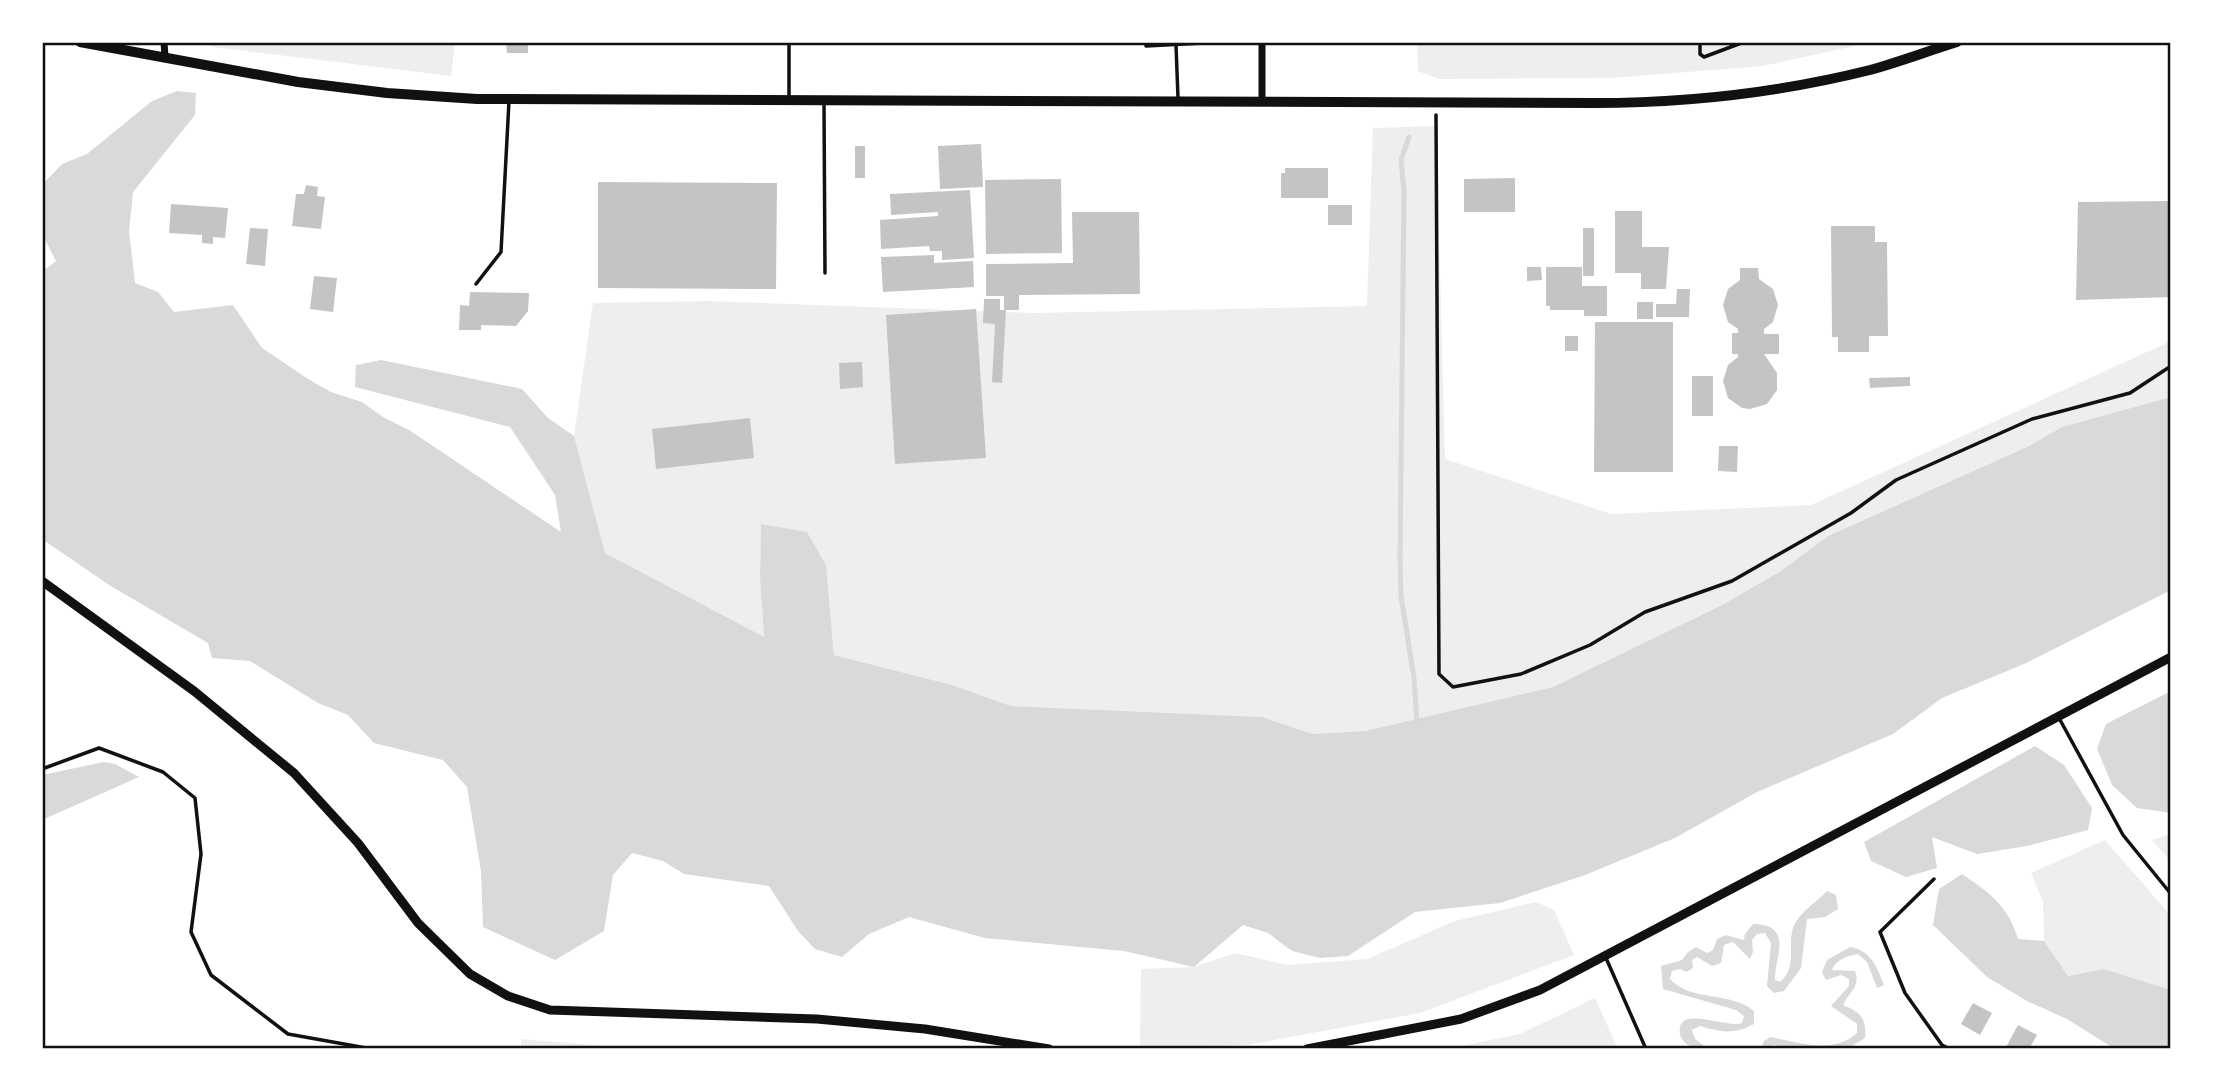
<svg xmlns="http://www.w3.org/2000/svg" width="2213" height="1091" viewBox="0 0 2213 1091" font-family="'Sofia Sans Condensed',sans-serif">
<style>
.green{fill:#eee}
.water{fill:#d9d9d9}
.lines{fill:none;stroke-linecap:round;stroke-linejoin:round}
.stream{stroke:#d9d9d9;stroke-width:5}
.building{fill:#c4c4c4}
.path{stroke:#111;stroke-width:3.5}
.service{stroke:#111;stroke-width:3.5}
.minor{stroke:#111;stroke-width:7}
.tertiary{stroke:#111;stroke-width:9}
.secondary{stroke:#111;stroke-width:10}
.neatline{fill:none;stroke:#111;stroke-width:2.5}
</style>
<rect width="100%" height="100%" fill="#fff"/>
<!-- green -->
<g class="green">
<path d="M208,42H455L451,76L213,47Z"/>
<path d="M1417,42H1872L1763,66L1612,78L1439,79L1418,71Z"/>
<path d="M1436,126L1445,459L1611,514L1811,505L2171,341V397L2062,427L2027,447L1828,536L1781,571L1724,604L1553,687L1365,731L1313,734L1262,717L1011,706L952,685L834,655L826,565L807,532L761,525L760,578L764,638L605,553L574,436L593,303L707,301L1034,313L1367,306L1373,128Z"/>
<path d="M2171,834V862L2152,840Z"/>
<path d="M2105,840L2171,916V990L2104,969L2068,976L2044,941L2043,902L2031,873Z"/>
<path d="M1536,902L1554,910L1574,955L1420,1013L1247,1045L1140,1047L1141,969L1194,967L1235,953L1287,965L1367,959L1455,921Z"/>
<path d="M1595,998L1618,1049H1446L1520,1034Z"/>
<path d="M521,1039L643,1049H521Z"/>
</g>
<!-- water -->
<g class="water">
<path d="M177,91L196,93L195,115L133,192L129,231L135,283L158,292L174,312L233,305L262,348L308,379L331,392L362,402L383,417L409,430L561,532L555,495L510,427L355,387L356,365L381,360L522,389L548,418L574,436L605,553L764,637L760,578L761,524L807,532L826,565L834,655L952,685L1011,706L1262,717L1313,734L1365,731L1553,687L1724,604L1781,571L1828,536L2027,447L2062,427L2171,397V590L2024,664L1942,698L1893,734L1757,792L1675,838L1585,875L1500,903L1415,912L1348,956L1320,958L1292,951L1268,933L1243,925L1194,967L1124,951L985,938L909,917L869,934L842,957L815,949L798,931L769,886L684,874L663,861L632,853L613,875L604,931L555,960L483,927L481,871L467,787L443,760L374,743L348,715L318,703L250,661L212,658L208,643L109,585L42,539V272L56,261L42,234V185L62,164L87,154L152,101Z"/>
<path d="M2171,691V813L2137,808L2112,785L2097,749L2106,724Z"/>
<path d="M2035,746L2064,765L2092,808L2088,830L2027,846L1977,854L1932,837L1937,868L1906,877L1871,861L1864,842Z"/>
<path d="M104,762L115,764L139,777L42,820V775Z"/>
<path d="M1962,874C1989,892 2009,907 2018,939L2044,941L2068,976L2104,969L2171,990V1049H2115L2067,1019L2027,1001L1987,977L1933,925L1939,889Z"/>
<path d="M1827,891L1836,895L1838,909L1825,917L1807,919L1801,968L1784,991L1774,993L1767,986L1771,943L1765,933L1757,934L1752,940L1753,952L1750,959L1733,942L1724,945L1721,963L1712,966L1697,957L1692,960L1693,968L1686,972L1680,969L1672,971L1670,979C1691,1002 1730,991 1754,1011V1024C1734,1035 1720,1032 1700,1026L1692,1030L1695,1039L1708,1049C1698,1049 1683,1047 1680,1034C1675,1003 1727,1029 1742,1023L1744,1016L1736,1010L1663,989L1661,966L1682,960L1688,952L1696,947L1707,953L1713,950L1717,939L1726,935L1744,940L1745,934L1753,924C1795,924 1774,959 1775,980L1780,982C1798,967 1787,947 1793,928C1799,912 1816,903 1827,891Z"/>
<path d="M1850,947C1871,951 1876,965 1884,985L1877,988L1867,962L1858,954C1847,956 1836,959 1832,970L1855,971C1861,987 1849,992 1843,1005C1860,1012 1867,1018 1865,1038L1847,1049H1788L1774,1045L1770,1049H1762L1763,1042L1770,1037C1798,1042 1833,1055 1857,1033V1024L1831,1006L1849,986V979L1841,975L1826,980L1822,972L1827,960Z"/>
</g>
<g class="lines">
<!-- stream -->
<path class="stream" d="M1409,137L1401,160L1404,191L1400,559L1401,596L1414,678L1417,723"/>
</g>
<!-- building -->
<g class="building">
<path d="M506,42H528V53H507Z"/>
<path d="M981,144L983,187L940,189L938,146Z"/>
<rect x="855" y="146" width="10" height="32"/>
<path d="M1285,168H1328V198H1281V173H1285Z"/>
<path d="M1515,178V212H1464V179Z"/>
<path d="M1061,179L1062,253L986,254L985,180Z"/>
<path d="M598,182L777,183L776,289L598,288Z"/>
<path d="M306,185L318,187L317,196L325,197L321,229L292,226L296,194H304Z"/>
<path d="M970,190L974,258L942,260V251H930L929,246L881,249L880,220L938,216V212L891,215L890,194Z"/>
<path d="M2171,201V297L2076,300L2078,202Z"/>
<path d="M171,204L228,208L225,238L213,237V244L202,243V235L169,233Z"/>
<rect x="1328" y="205" width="24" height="20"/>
<path d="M1615,211H1642V247H1669L1666,289H1641V273H1615Z"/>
<path d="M1072,212H1139L1140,294L1019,295V310H1004V296H986V264L1073,263Z"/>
<path d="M1831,226H1875V242H1887L1888,336H1869V352H1838V337H1832Z"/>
<path d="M250,228L268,229L265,266L246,264Z"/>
<rect x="1583" y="228" width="11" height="48"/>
<path d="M934,255V263L973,261L974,287L883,292L881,257Z"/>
<path d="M1527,267H1541L1542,280L1527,281Z"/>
<path d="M1546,267H1582V286H1607V316H1584V310H1550V306H1546Z"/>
<path d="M1740,268H1758L1759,279L1773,289L1778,305L1773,322L1764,329V334H1779V354H1764L1777,373V390L1767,404L1750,409L1742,408L1728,398L1723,381L1728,365L1738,357V354H1732V333H1738V329L1728,322L1723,305L1728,289L1740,280Z"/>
<path d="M314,276L337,278L333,312L310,309Z"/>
<path d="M1677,289H1690L1689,317H1656V304H1676Z"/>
<path d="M470,292L529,293L528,311L516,326L481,325V330H459L460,305L469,306Z"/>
<path d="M984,299H1000V310H1006L1002,383L992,382L995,324L983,323Z"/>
<rect x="1637" y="302" width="16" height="17"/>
<path d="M976,309L986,458L895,464L886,315Z"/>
<path d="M1595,322H1673V472H1594Z"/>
<rect x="1565" y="336" width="13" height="15"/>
<path d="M862,362L863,387L840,389L839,363Z"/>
<rect x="1692" y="376" width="21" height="40"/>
<path d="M1910,377V386L1870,388L1869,378Z"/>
<path d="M750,418L754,458L656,469L652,429Z"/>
<path d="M1719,446H1738L1737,472L1718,471Z"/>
<path d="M1973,1003L1992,1013L1980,1035L1961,1024Z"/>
<path d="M2018,1025L2037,1035L2029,1049H2005Z"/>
</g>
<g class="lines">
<!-- path -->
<g class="path">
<path d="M1700,42V54L1704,57L1744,42"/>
<path d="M1436,115L1439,674L1453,687L1521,674L1590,645L1645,612L1732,581L1851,513L1896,480L2032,419L2130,393L2171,366"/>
<path d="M42,769L99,748L163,772L195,798L201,854L191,932L211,975L288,1034L372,1049"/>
</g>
<!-- service -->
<g class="service">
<path d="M1146,42V46L1224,42"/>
<path d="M1176,45L1178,98"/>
<path d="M789,100V42"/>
<path d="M824,104L825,273"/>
<path d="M476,284L501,252L509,101"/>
<path d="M2059,718L2123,835L2171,894"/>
<path d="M1934,879L1880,932L1905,993L1942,1045L1950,1049"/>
<path d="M1606,958L1646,1049"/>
</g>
<!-- minor -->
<g class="minor">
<path d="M164,42L165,57"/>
<path d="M1262,42V100"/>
</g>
<!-- tertiary -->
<g class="tertiary">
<path d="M42,581L194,691L294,773L358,843L418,923L470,974L508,996L550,1010L817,1019L925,1029L1049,1049"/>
<path d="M1307,1049L1461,1019L1540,990L2171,657"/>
</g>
<!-- secondary -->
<path class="secondary" d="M80,42L298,82L387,93L477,99L1594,103C1685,103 1782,92 1870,70C1899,62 1928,51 1957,42"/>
</g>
<!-- border -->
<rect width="2213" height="1091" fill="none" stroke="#ffffff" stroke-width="88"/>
<rect x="44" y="44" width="2125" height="1003" class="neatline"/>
</svg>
